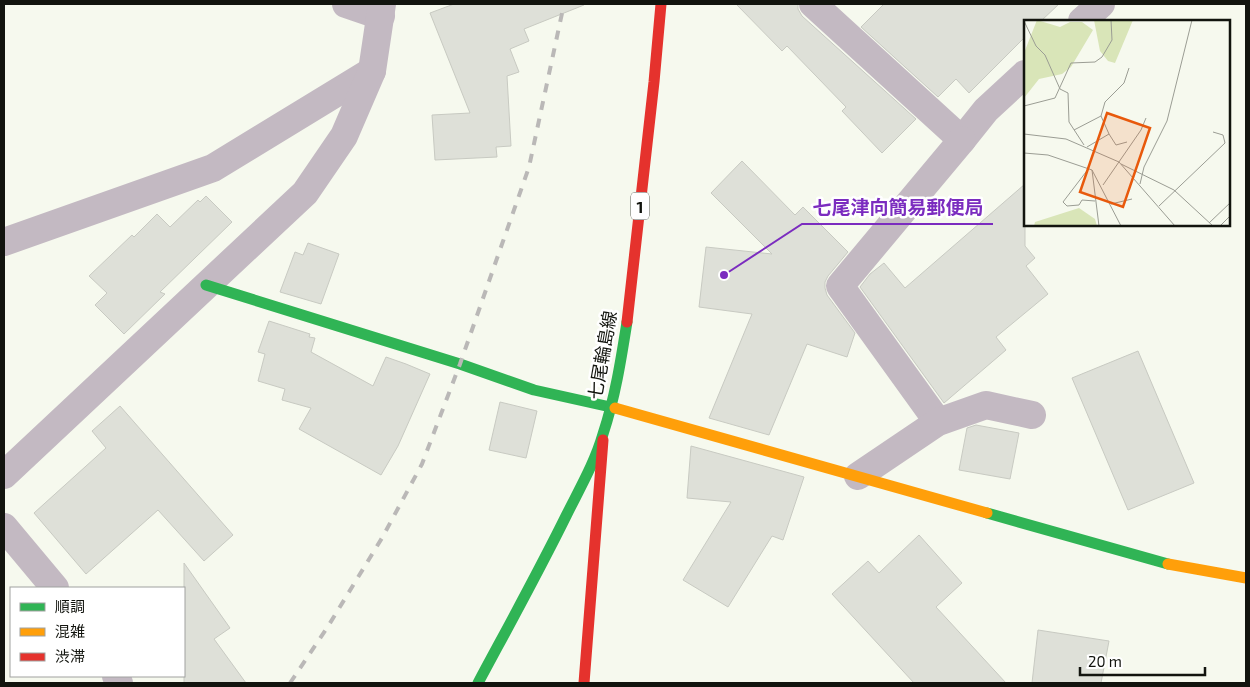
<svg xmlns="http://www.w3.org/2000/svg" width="1250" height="687" viewBox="0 0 1250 687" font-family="'Exo 2','Noto Sans JP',sans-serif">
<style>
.building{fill:#dee0d8;stroke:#c8cac2}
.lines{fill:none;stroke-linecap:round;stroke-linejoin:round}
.street{stroke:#c3b9c2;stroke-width:28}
.fast{stroke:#30b455;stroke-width:11}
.slow{stroke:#ff9f0a;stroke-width:11}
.jam{stroke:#e5322d;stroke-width:11}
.rail{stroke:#bab8b7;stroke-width:4;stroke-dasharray:9 9;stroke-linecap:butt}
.labels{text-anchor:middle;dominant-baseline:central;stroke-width:5;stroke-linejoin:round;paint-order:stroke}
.shield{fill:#fff;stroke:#595a56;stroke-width:1}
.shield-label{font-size:16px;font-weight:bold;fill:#12140e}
.street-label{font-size:18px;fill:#12140e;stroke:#fff}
.inset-road{fill:none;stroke:#9b9d94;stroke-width:1}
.view{fill:#e8590c;fill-opacity:0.15;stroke:#e8590c;stroke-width:2.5}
.inset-edge{fill:none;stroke:#12140e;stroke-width:2.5}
.leader{fill:none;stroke:#7b2cbf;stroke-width:2}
.callout-dot{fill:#7b2cbf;stroke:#fff;stroke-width:2}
.callout-label{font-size:19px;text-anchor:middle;font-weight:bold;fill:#7b2cbf;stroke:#fff;stroke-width:5;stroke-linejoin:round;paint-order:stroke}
</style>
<rect width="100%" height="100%" fill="#f6f9ee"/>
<!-- building -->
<g class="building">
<path d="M454,4H584V5L524,29L529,41L510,49L519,72L507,76L511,146L496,147L497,157L435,160L432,115L470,113L430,13Z"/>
<path d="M736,4H798V9L802,16L916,119L882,153L842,111L846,107L787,46L782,51Z"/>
<path d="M884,4H1059L1041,21H1025V37L969,93L956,79L938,97L861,27Z"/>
<path d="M742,161L795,215L803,207L848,252L828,276L825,282V288L827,295L855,333L847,357L807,344L769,435L709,418L752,314L699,307L706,247L772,254L711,193Z"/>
<path d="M1025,184V246L1035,258L1026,266L1048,294L996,337L1006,350L944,403L860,287L870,274L884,263L905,288Z"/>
<path d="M206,196L232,222L160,292L165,294L124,334L95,305L107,293L89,276L132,235L134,237L157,214L170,227L198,200L200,202Z"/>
<path d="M308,243L339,254L321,304L280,292L295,252L303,255Z"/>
<path d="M269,321L310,334L309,337L315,338L311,352L373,386L386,357L406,364L430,374L398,446L381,475L299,429L311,408L282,400L285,389L258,381L265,354L258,352Z"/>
<path d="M1138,351L1194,483L1128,510L1072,378Z"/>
<path d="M500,402L537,411L526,458L489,450Z"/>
<path d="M120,406L233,535L204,561L158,510L86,574L34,513L106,448L92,431Z"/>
<path d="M976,425L1019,433L1010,479L959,470L967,428Z"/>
<path d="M691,446L804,477L783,540L772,536L728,607L683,580L731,502L687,498Z"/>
<path d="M919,535L962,583L936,607L1006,683H914L832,594L868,561L879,573Z"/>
<path d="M184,563L230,628L214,639L246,683H184Z"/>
<path d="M1038,630L1109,641L1101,683H1032Z"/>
</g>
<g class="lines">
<!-- street -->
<g class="street">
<path d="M346,4L381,16"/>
<path d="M813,4L962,140L986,110L1025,74"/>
<path d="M1082,21L1101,4"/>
<path d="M4,242L213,168L372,71"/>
<path d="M938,422L840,286L962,140"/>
<path d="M4,475L305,193L344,136L372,71L382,4"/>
<path d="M858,476L938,422L986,405L1032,415"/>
<path d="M4,527L55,588"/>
<path d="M116,676L119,683"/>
</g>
<!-- fast -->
<g class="fast">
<path d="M206,285L460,364L534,390L615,408"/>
<path d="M987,513L1168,564"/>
<path d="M478,683C508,627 539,571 567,514C580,488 595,462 603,434C615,398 621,360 627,322"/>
</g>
<!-- slow -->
<g class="slow">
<path d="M615,408L987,513"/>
<path d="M1168,564L1246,578"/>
</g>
<!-- jam -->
<g class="jam">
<path d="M627,322L654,82L661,4"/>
<path d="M584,683L603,440"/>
</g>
<!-- rail -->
<path class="rail" d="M290,683L327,628L382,538L422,464L460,364L529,167L564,4"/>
</g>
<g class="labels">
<!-- shield labels -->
<rect class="shield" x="631" y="192.5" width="18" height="27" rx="4"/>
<g class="shield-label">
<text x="640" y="206">1</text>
</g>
<!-- street labels -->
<g class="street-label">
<text transform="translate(602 355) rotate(-80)">七尾輪島線</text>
</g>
</g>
<!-- overview -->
<g transform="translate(1024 20)">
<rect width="206" height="206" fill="#f6f9ee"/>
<path d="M13,0L36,7L46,2H58L69,10L47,47L38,54L15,59L0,78V33ZM70,0H109L91,43L84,41L76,31ZM55,188L71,199L73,206H10L11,202Z" fill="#d9e5b8"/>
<path class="inset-road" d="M0,1L12,26L21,35L36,69L44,73L45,102L60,125M0,86L31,78L47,43L71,42L78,37L88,20L87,0M77,96L81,82L100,63L105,48M50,110L77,96L85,114L63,127M0,114L42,119L95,142L151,206M85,114L92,125L103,122M0,133L24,135L68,150L97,206M97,144L150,170L189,206M65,148L39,182L43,186L55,185L58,180L71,181M68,150L75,206M116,164L120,147L143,101L168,0M79,165L117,110L122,98M87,184L108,179M135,186L201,123L199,115L189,112M185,203L207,182M196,206L207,195"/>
<path class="view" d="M83,93L126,108L99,187L56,172Z"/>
<rect width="206" height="206" class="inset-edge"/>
</g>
<!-- callouts -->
<path class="leader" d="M724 275L802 224H993"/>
<circle class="callout-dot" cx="724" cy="275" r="5"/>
<g class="callout-label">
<text x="898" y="214">七尾津向簡易郵便局</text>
</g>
<!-- border -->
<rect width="1250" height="687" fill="none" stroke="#12140e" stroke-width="10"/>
<!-- legend -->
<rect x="10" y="587" width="175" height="90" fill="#ffffff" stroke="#a0a19f"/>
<rect x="20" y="603" width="25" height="8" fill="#30b455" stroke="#a0a19f"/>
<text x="55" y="612" font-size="15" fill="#12140e">順調</text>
<rect x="20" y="628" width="25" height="8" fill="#ff9f0a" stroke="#a0a19f"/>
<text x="55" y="637" font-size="15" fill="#12140e">混雑</text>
<rect x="20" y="653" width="25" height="8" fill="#e5322d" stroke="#a0a19f"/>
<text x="55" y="662" font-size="15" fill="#12140e">渋滞</text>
<!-- scale -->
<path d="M1080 667v8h125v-8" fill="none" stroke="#12140e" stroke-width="2.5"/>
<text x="1088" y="667" font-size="15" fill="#12140e" stroke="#ffffff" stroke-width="4" paint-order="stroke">20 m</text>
</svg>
